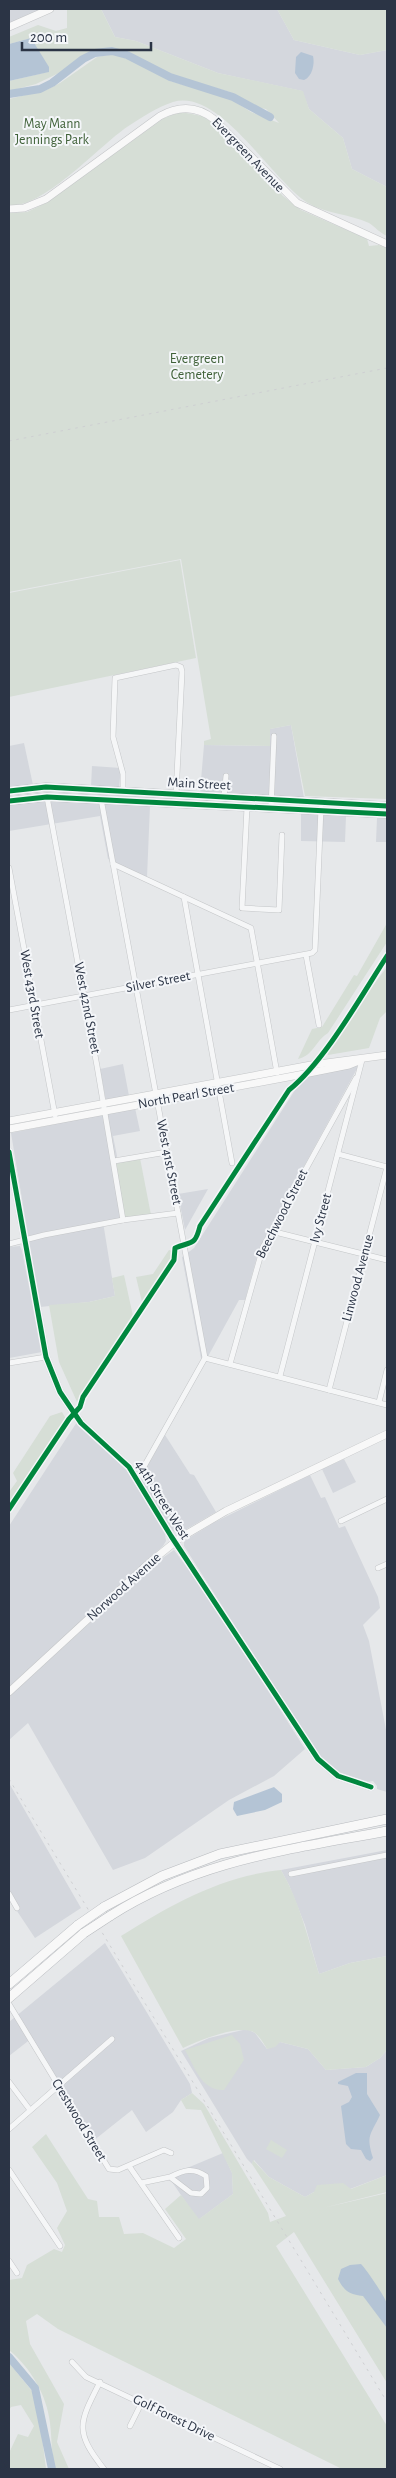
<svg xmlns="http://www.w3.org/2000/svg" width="396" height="2478" viewBox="0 0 396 2478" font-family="'Alegreya Sans',sans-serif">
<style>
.built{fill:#d4d7dd}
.green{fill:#d6ded6}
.water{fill:#b4c4d5}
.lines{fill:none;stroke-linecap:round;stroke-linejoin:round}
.river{stroke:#b4c4d5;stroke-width:8}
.street-casing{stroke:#c4c6c8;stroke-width:6}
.secondary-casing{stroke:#c4c6c8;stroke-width:8}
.primary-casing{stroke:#c2c5c8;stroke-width:9}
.highway-casing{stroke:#b8bbbf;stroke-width:10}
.street{stroke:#f5f6f7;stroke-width:5}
.secondary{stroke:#f8f8f8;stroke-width:7}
.primary{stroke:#f8f8f8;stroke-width:8}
.highway{stroke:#f8f8f8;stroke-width:9}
.rail{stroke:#cecfd2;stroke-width:1;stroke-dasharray:2.5 5;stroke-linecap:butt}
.highway-bridge-casing{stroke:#b8bbbf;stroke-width:10;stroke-linecap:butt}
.highway-bridge{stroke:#f8f8f8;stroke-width:9}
.cycleway-casing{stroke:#f4f6f9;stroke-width:8}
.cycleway{stroke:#00873e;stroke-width:5}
.labels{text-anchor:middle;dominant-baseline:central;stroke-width:4;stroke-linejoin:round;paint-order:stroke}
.park-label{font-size:14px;fill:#3f6138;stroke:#f4f6f9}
.street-label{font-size:14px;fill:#2b3445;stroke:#f4f6f9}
</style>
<rect width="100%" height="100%" fill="#e6e8ea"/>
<!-- built -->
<g class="built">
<path d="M9,9H45L9,25Z"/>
<path d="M101,9H277L294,40L360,55L387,50V187L352,169L343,138L309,109L302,91L218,73L136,41L115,37Z"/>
<path d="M291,725L304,798L200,792L204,745L269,746L270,729Z"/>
<path d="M24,743L33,785L9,788V746Z"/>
<path d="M92,766L121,768L119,788L91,787Z"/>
<path d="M42,800L150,806L147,877L108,859L100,816L9,831V804Z"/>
<path d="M301,814L346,816L345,842L301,841Z"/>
<path d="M377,818H387V842H376Z"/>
<path d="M123,1064L129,1096L106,1101L100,1069Z"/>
<path d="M359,1065L259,1249L245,1300H239L206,1360L201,1358L182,1257L194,1248L304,1076Z"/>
<path d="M135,1108L140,1131L113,1136L117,1156L115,1164L125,1219L103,1222L115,1296L89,1302L40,1307L11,1133Z"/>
<path d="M208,1189L185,1230L178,1194Z"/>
<path d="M20,1246L22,1251L42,1352L9,1358V1247Z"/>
<path d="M77,1422L125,1467L165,1534L166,1541L163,1546L9,1687V1526Z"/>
<path d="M165,1435L190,1474L194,1475L216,1512L178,1534L173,1531L140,1479Z"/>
<path d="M344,1459L356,1482L333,1493L322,1469Z"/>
<path d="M310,1475L321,1498L325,1497L339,1528L345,1526L378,1597L380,1608L363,1625L369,1641L387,1735V1792L377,1789V1786L373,1781L367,1782L350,1778L335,1770L313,1749L184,1546V1541L215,1522Z"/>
<path d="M174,1550L206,1593L305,1749L274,1776L229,1800L145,1858L113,1870L28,1723L9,1740V1697L154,1564Z"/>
<path d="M9,1783L81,1908L35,1938L9,1899Z"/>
<path d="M387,1850V1956L350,1963L319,1974L305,1925L289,1885L281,1870Z"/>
<path d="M105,1943L190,2084L192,2093L181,2100L173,2112L146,2132L132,2110L93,2141L32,2038L9,2056V2022Z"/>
<path d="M247,2029L255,2033L267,2049L280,2042L308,2049L326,2070L366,2067L380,2058L387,2050V2175L350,2189L314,2192L305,2197L269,2177L254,2160L252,2164L247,2159L181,2051L209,2038Z"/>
<path d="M223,2153L232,2173L233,2194L198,2220L168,2176Z"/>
</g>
<!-- green -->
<g class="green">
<path d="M67,9H101L115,37L136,41L218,73L303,91L309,109L343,138L352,169L387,187V236C380,233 375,227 369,223C350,214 326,214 308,203C271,180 220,88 173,102C157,107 141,118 127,127C99,146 42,210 9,205V99L46,90L60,83L97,57L114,54L138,63L170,81L229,98L251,112L279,123L266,109L254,107L230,92L171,75L129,52L111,48L92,50L61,72L36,84L9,91V81L48,72L31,38L9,44V37L38,25L56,31L67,28Z"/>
<path d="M277,9H387V50L360,55L294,40Z"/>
<path d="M181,112L202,116L212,122L283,196L301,210L367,239L369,246L379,245L387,248V799L305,796L291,725L270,729V746L204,745V741L211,739L181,559L9,592V213L27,212L46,203L164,118Z"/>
<path d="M180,560L196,658L9,697V593Z"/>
<path d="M387,923V942L328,1033C316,1040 313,1056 298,1059L312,1029L322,1027L354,975L357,976Z"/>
<path d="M387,967V1011L380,1018L369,1048L328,1055L327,1053L362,1000Z"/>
<path d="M140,1158L151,1215L125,1219L115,1164Z"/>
<path d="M169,1250L173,1251L172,1261L142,1302L136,1277L153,1274Z"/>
<path d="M124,1275L133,1316L80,1396L78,1404L59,1362L49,1305L89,1302L115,1296L112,1278Z"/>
<path d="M62,1412L66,1419L9,1505V1492L17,1481L13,1473L50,1416Z"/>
<path d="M281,1870C300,1902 308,1939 319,1974L350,1963L387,1956V2050L380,2058L366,2067L326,2070L308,2049L280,2042L275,2047L267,2049C264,2044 260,2037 255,2033C241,2023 198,2041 183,2048L121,1936C170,1905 221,1876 281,1870Z"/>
<path d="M232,2035L240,2044L244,2060L224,2090C201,2091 195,2067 185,2050Z"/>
<path d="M192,2093L204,2104L268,2213L270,2222L286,2216L252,2164L253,2160L269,2177L305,2197L314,2192L317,2185L343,2183L351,2189L387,2175V2192L323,2208L387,2193V2383L294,2232L276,2246L387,2426V2469H342L58,2329L37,2314L26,2321L30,2344L64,2404L57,2442L69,2469H55C51,2451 52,2440 50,2423C47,2395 30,2367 9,2350V2280L22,2278L27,2265L54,2249L62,2252L65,2245L57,2228L67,2211L57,2183L32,2147L46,2134L88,2199L97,2201L99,2217H119L124,2234L143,2233L174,2248L186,2239L165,2209L181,2195L199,2219L233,2194L232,2173L201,2110L186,2109L181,2100Z"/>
<path d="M271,2140L287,2150L282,2158L266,2149Z"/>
<path d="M9,2363L32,2391L41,2429L46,2469H9V2453L18,2434L28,2437L34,2426L21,2405L11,2407L9,2410Z"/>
</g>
<!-- water -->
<g class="water">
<path d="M31,38L49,67V72L9,81V44Z"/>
<path d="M301,52L313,56C315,64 312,77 304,80L299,79L295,73L296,57Z"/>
<path d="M274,1787L282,1794V1802L265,1810L237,1816L233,1809L234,1802Z"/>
<path d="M356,2073H367V2094L380,2115C370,2136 366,2135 373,2158L370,2161L366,2159L361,2150L351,2149L346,2144L341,2106L349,2102L352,2097L348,2086L338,2084V2082Z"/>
<path d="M361,2264C366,2269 386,2298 387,2304C388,2311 387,2320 387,2328L363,2296C349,2294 345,2292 338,2279L341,2269L350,2265Z"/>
</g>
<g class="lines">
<!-- river -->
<g class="river">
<path d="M9,94L40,89L52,83L83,59L95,53L112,51L127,55L170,77L233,97L270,117"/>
<path d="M9,2357L35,2388L52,2469"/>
</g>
<!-- street casing -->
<g class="street-casing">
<g id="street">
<path d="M123,792V774L113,737L115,678L176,665L181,667L182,672L176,795"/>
<path d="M47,797L97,1066L123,1220"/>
<path d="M224,797L226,776"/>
<path d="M101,799L205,1358L137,1479"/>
<path d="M247,807L242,908L279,910L282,835"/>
<path d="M271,809L274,736"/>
<path d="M113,864L251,928L277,1073"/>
<path d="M9,868L55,1115"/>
<path d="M184,897L232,1163"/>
<path d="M306,955L319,1025"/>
<path d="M9,1010L312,953L315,950L321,808"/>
<path d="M338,1154L387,1167"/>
<path d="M114,1161L167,1152"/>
<path d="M271,1231L387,1260"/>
<path d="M9,1244L44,1235L123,1220L178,1213"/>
<path d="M205,1358L387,1405"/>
<path d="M9,1363L46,1357"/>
<path d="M230,1364L263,1247L356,1078"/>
<path d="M280,1376L362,1060"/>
<path d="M329,1390L387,1167"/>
<path d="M379,1402L387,1370"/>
<path d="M341,1521L387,1499"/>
<path d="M378,1568L387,1564"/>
<path d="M291,1874L387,1855"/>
<path d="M9,1894L17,1908"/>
<path d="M9,2004L109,2169L118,2170L164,2150L171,2153"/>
<path d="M9,2082L30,2110"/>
<path d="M9,2129L112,2039"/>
<path d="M129,2166L179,2238"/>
<path d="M9,2170L60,2246"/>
<path d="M141,2183L170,2177L191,2193L201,2194L207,2188L206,2176C193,2167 184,2170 170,2177"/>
<path d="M9,2261L17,2273"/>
<path d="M72,2362L86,2377L280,2469"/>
<path d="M100,2382C79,2423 74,2431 104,2469"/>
<path d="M130,2426L142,2402"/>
</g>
</g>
<!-- secondary casing -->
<g class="secondary-casing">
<g id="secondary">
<path d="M9,27L50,9"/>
<path d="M9,209L24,208L46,199L160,116C180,105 198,106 215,120L297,203L387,244"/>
<path d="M9,1121L311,1065L387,1055"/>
<path d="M9,1129L304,1074L349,1065L359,1061"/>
<path d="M9,1152L46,1357L60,1392L81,1423L129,1467L171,1536L318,1759L338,1776L371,1787"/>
<path d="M9,1692L149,1563L180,1538L226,1511L387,1434"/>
</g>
</g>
<!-- primary casing -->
<g class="primary-casing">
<g id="primary">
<path d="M9,791L46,787L387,806"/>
<path d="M9,801L47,797L387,814"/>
</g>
</g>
<!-- highway casing -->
<g class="highway-casing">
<g id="highway">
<path d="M104,1907L162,1876L220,1854L387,1819"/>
<path d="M110,1916C198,1860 288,1850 387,1831"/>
<path d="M9,1984L78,1925"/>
<path d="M9,1998L84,1933"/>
</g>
</g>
<!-- street -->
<use href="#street" class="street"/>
<!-- secondary -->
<use href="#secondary" class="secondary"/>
<!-- primary -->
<use href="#primary" class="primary"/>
<!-- highway -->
<use href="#highway" class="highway"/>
<!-- rail -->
<g class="rail">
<path d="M9,441L387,368"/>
<path d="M9,1779L387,2402"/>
</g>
<!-- highway-bridge casing -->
<g class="highway-bridge-casing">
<g id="highway-bridge">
<path d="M78,1925L104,1907"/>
<path d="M84,1933L110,1916"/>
</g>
</g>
<!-- highway-bridge -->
<use href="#highway-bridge" class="highway-bridge"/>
<!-- cycleway casing -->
<g class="cycleway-casing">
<g id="cycleway">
<path d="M9,791L46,787L387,806"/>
<path d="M9,801L47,797L387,814"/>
<path d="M9,1152L46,1357L60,1392L81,1423L129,1467L171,1536L318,1759L338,1776L371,1787"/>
<path d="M9,1509L69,1419L80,1407L83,1397L174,1260L175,1248C192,1241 195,1246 200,1226L289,1090C325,1061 361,996 387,956"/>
</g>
</g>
<!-- cycleway -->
<use href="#cycleway" class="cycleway"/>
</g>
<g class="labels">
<!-- park labels -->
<g class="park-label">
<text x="52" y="124">May Mann<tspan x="52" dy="16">Jennings Park</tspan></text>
<text x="197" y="359">Evergreen<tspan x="197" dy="16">Cemetery</tspan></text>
</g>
<!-- street labels -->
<g class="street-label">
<text transform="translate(248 155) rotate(46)">Evergreen Avenue</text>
<text transform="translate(199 784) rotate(3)">Main Street</text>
<text transform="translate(158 982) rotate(-11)">Silver Street</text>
<text transform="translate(32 994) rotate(80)">West 43rd Street</text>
<text transform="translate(87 1008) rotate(79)">West 42nd Street</text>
<text transform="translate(186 1096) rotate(-10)">North Pearl Street</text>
<text transform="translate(169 1162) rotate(79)">West 41st Street</text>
<text transform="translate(282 1214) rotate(-63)">Beechwood Street</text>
<text transform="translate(321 1218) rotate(-75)">Ivy Street</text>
<text transform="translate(358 1278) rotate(-75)">Linwood Avenue</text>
<text transform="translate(162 1500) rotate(58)">44th Street West</text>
<text transform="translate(124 1587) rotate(-42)">Norwood Avenue</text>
<text transform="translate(79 2120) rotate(59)">Crestwood Street</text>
<text transform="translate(174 2418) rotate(26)">Golf Forest Drive</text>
</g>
</g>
<!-- border -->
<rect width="396" height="2478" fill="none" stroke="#2b3445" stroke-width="20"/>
<!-- scale -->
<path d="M22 42v8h129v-8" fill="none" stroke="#2b3445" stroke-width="2.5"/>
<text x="30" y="42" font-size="15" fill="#2b3445" stroke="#f4f6f9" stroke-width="4" paint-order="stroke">200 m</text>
</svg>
